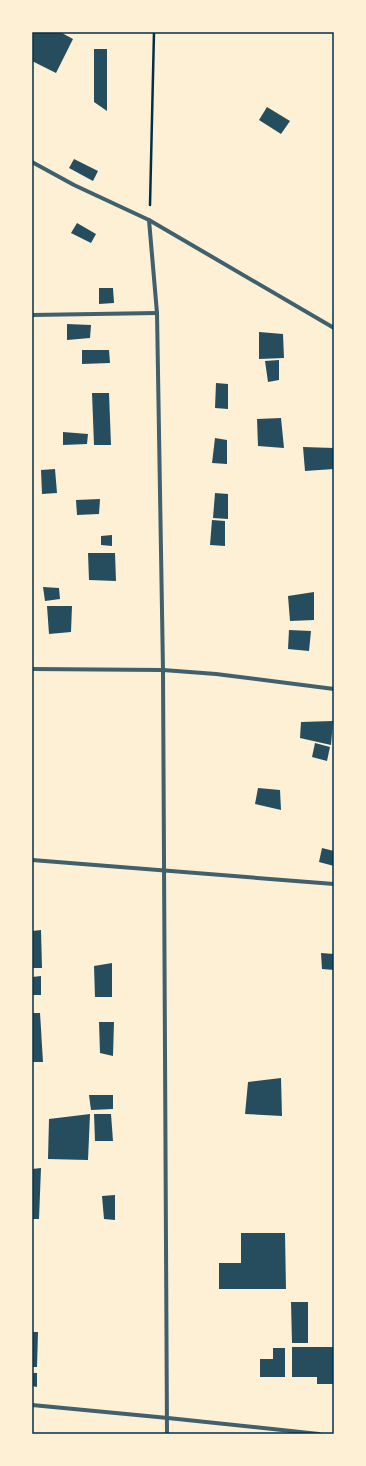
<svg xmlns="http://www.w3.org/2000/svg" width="366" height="1466" viewBox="0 0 366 1466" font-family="'PT Serif',serif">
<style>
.building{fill:#264d5e}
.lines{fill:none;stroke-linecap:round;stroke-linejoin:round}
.path{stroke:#003049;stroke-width:2.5}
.minor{stroke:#3f606c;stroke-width:4}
.neatline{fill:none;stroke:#003049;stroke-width:1.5}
</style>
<rect width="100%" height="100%" fill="#fdf0d5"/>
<!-- building -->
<g class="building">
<path d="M32,32H60L73,39L56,73L32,61Z"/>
<path d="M94,49H107V111L94,102Z"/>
<path d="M267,107L290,121L281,134L259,120Z"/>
<path d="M74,159L98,171L93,181L69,168Z"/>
<path d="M77,223L96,234L91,243L71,233Z"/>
<path d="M99,288H113L114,303L99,304Z"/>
<path d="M67,324L91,325L90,338L67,340Z"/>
<path d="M259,332L283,334L284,358L259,359Z"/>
<path d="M82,350H109L110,363L82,364Z"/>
<path d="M279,360V380L268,382L265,361Z"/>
<path d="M216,383L228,384V409L215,408Z"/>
<path d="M92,393H109L111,445H94Z"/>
<path d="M281,418L284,448L258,446L257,419Z"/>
<path d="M63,432L88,434L87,444L63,445Z"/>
<path d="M215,438L227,440V464L212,463Z"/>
<path d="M303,447L334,448V469L305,471Z"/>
<path d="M55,469L57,493L42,494L41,470Z"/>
<path d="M215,493L228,494V519L213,518Z"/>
<path d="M100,499L99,514L77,515L76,500Z"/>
<path d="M212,520L225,521V546L210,545Z"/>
<path d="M112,535V546L101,545V536Z"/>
<path d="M88,553H115L116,581L89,580Z"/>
<path d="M43,587L59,588L60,599L45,601Z"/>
<path d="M314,592V620L290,621L288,596Z"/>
<path d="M47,606H72L71,632L49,634Z"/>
<path d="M289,630L311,631L309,651L288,649Z"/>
<path d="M333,721L331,745L300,738L301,722Z"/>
<path d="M315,743L330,747L327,761L312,757Z"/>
<path d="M258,788L280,790L281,810L255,804Z"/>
<path d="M322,848L334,851V866L319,862Z"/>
<path d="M41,930L42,968H32V931Z"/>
<path d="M321,953L334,954V970L322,969Z"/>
<path d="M112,963V997H95L94,966Z"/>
<path d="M41,976V995H32V977Z"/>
<path d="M32,1013H40L43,1062H32Z"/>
<path d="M99,1022H114L113,1056L100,1053Z"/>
<path d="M281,1078L282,1116L245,1114L248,1082Z"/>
<path d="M89,1095H113V1109L91,1110Z"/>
<path d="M90,1114L88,1160L48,1159L49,1119Z"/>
<path d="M94,1114H111L113,1141H95Z"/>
<path d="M41,1168L39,1219H32V1169Z"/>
<path d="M115,1195V1220L104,1219L102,1196Z"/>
<path d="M241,1233H285L286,1289H219V1263H241Z"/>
<path d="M291,1302H308V1343H292Z"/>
<path d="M32,1332H38L37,1367H32Z"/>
<path d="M292,1347H334V1384H317V1377H292Z"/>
<path d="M273,1348H285V1377H260V1359H273Z"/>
<path d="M32,1373H37V1387L32,1386Z"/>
</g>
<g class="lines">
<!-- path -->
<path class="path" d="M150,205L154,32"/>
<!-- minor -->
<g class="minor">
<path d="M32,162L74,185L149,220L334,328"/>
<path d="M149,220L157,313L163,670L167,1434"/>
<path d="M32,315L157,313"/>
<path d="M32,669L163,670L216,674L334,689"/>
<path d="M32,860L334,884"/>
<path d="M32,1405L168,1418L319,1434"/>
</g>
</g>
<!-- border -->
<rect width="366" height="1466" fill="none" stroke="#fdf0d5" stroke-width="66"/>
<rect x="33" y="33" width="300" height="1400" class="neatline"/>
</svg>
